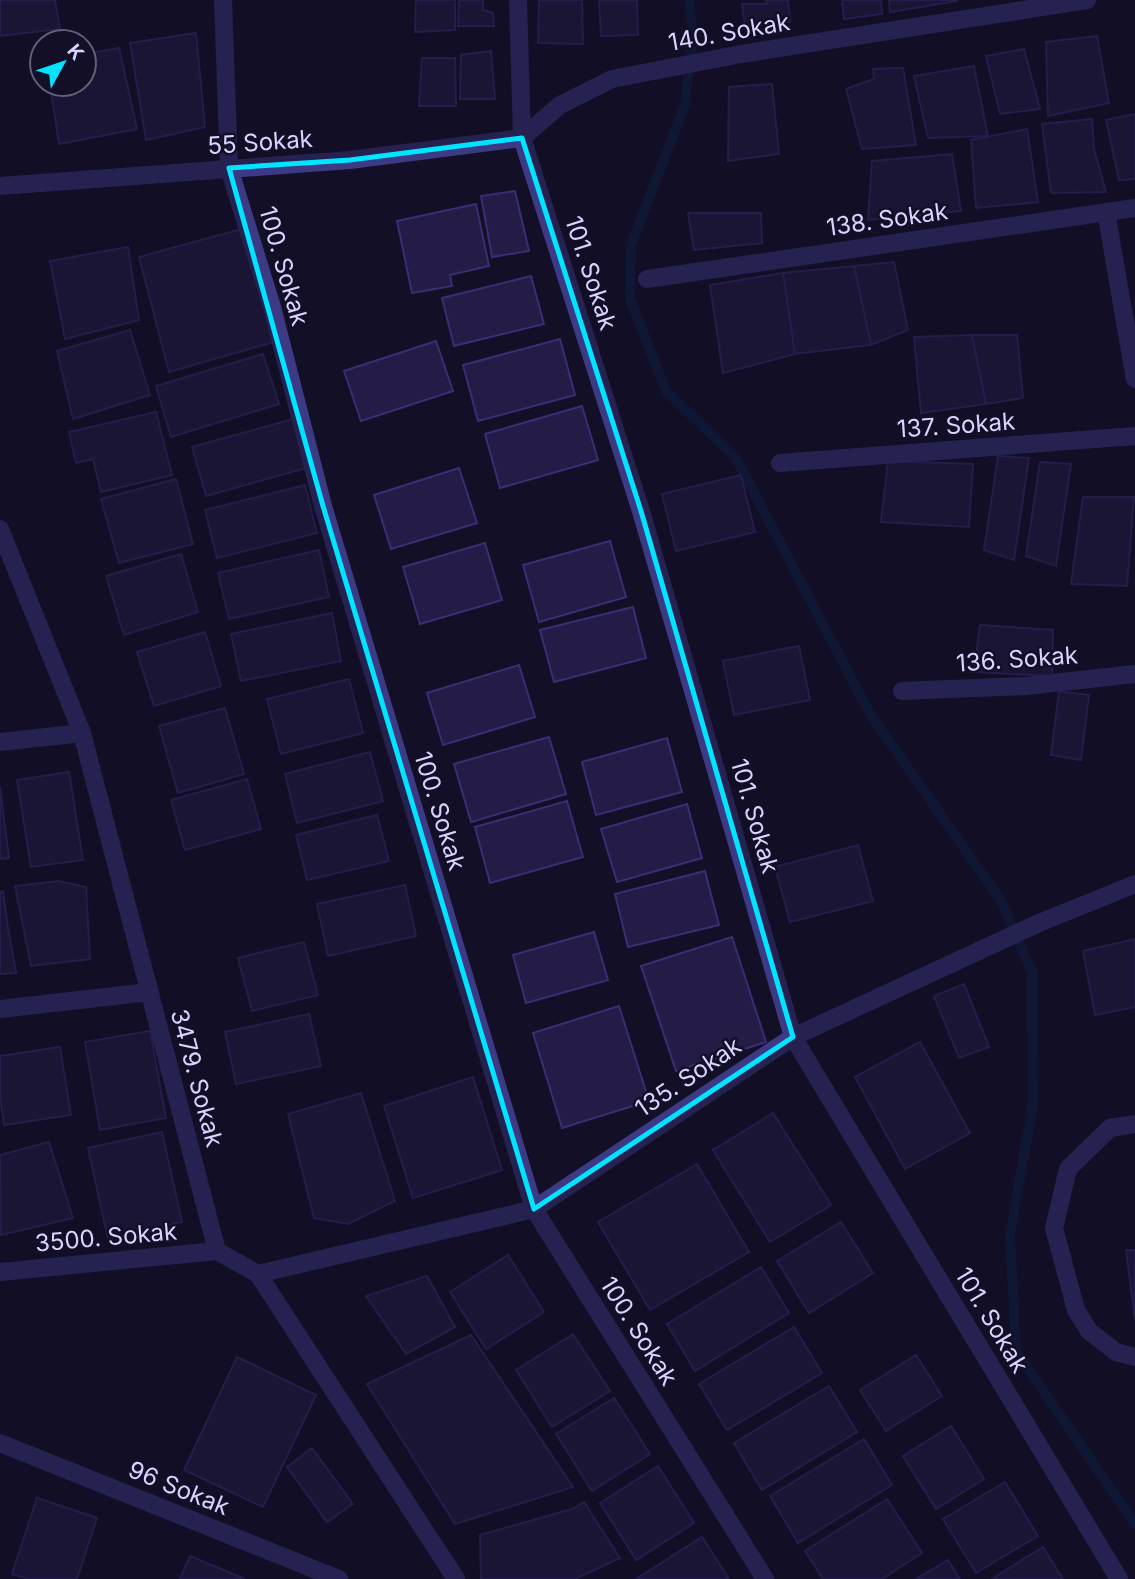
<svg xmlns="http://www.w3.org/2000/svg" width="1135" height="1579" viewBox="0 0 1135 1579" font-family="Inter,sans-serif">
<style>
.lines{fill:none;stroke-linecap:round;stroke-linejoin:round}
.stream{stroke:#0c2248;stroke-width:10}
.building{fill:#241b47;stroke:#3b2d73;stroke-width:2}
.minor{stroke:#3d3a85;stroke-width:18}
.marked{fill:none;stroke:#00e5ff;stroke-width:5;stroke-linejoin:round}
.labels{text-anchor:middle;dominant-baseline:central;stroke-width:5;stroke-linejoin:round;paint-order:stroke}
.street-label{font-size:24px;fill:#d9d4ff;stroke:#130f26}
</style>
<rect width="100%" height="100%" fill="#130f26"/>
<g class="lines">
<!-- stream -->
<path class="stream" d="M689,0L693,35L685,105L631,245L630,299L666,391L736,458L870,714L1002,902L1032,973L1033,1104L1010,1235L1016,1351L1135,1524"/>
</g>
<!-- building -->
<g class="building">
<path d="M0,0H55L60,29L0,36Z"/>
<path d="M416,0H455V30L415,32Z"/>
<path d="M459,0H483V10L493,13L494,26H458Z"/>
<path d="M539,0H582L583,44L538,43Z"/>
<path d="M599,0H637L638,35L601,36Z"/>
<path d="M766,0H788L790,22L745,26L742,4H767Z"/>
<path d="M842,0H881L882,14L844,19Z"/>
<path d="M889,0H957V1L890,12Z"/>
<path d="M196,33L205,127L146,140L130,43Z"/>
<path d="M1097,36L1109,103L1048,116L1046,42Z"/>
<path d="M119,48L137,129L59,144L50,84H84V54Z"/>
<path d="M1024,49L1040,109L1000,114L986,56Z"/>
<path d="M491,51L495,99H460L461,55Z"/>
<path d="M422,58H455L456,106H419Z"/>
<path d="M974,66L988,136L928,138L914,76Z"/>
<path d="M903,68L916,145L862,149L846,89L874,79L873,69Z"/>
<path d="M772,84L779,154L728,161L729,87Z"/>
<path d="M1135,114V179L1119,180L1106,120Z"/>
<path d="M1092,119L1094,149L1106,192L1051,193L1042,124Z"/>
<path d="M1027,129L1038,202L976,208L971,140Z"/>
<path d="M952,154L961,211L868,220L872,161Z"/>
<path d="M515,191L529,251L492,257L481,196Z"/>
<path d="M476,204L489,266L450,275L452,286L412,293L397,221Z"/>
<path d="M688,213H761L762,243L694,250Z"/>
<path d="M245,228L277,341L169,372L139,257Z"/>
<path d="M128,247L139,320L65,339L50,261Z"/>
<path d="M894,262L908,330L871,345L854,266Z"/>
<path d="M854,266L871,345L795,354L783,273Z"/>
<path d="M783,273L795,354L723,373L710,285Z"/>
<path d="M531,276L544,324L454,346L442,298Z"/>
<path d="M130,330L150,395L73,419L57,351Z"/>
<path d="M972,335L986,404L921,413L914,337Z"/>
<path d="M972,335H1017L1023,398L986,404Z"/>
<path d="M560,339L575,395L478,421L463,365Z"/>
<path d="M436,341L453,391L361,421L344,371Z"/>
<path d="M263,354L279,404L171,437L156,386Z"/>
<path d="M582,406L598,460L500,488L485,434Z"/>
<path d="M156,412L172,475L101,492L93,459L76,463L69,432Z"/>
<path d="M293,419L306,468L206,496L192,447Z"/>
<path d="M998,456L1029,458L1014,560L984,550Z"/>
<path d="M888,461L973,464L969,527L881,522Z"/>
<path d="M1040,462L1071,464L1056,566L1026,556Z"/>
<path d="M459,468L477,523L391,549L374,495Z"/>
<path d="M741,475L755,532L676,551L662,494Z"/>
<path d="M176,479L193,544L119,563L101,499Z"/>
<path d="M305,485L317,533L217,558L205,510Z"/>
<path d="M1083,497H1134L1127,586L1071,584Z"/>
<path d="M610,541L626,597L539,622L523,565Z"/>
<path d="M485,543L502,600L420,624L403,567Z"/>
<path d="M319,550L329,597L229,619L218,573Z"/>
<path d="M181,554L198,612L124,635L106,576Z"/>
<path d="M633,607L646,658L554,682L540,630Z"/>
<path d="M332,613L341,661L241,681L231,634Z"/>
<path d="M980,625L1053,630L1052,676L974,672Z"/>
<path d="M205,632L221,686L154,706L137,652Z"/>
<path d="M799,646L810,700L734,715L723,661Z"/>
<path d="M519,665L535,717L443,745L427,693Z"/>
<path d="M349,679L363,733L281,754L267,699Z"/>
<path d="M1059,691L1089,695L1081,760L1051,755Z"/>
<path d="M225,708L244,774L178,793L159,726Z"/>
<path d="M549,737L566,794L471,822L454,764Z"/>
<path d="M667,738L682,792L596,815L582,762Z"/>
<path d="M370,752L383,801L297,823L285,774Z"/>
<path d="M69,772L83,860L31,867L17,780Z"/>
<path d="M247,779L261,829L185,850L171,800Z"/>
<path d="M0,786L9,858L0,859Z"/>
<path d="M567,801L583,857L490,883L475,827Z"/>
<path d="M687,804L702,858L617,882L601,829Z"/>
<path d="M377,815L389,861L307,880L296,835Z"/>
<path d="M858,845L873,901L790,922L775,867Z"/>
<path d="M705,871L719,925L628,947L615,894Z"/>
<path d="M58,881L86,887L90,959L31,966L15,886Z"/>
<path d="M405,885L416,936L328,956L317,904Z"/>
<path d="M3,891L8,928L16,973L0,974V892Z"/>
<path d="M594,932L608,980L526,1003L513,955Z"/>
<path d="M732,937L766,1042L676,1071L641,966Z"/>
<path d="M1135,939V1007L1095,1015L1083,951Z"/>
<path d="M304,942L318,995L252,1011L238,958Z"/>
<path d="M964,984L989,1047L959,1058L934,996Z"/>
<path d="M619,1006L649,1101L562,1128L533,1033Z"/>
<path d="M309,1014L321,1066L236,1084L225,1032Z"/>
<path d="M150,1031L166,1118L100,1130L85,1042Z"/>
<path d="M920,1042L970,1133L905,1169L855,1077Z"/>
<path d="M60,1047L71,1115L4,1125L0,1096V1056Z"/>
<path d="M473,1077L502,1170L413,1198L384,1106Z"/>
<path d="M361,1093L395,1201L348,1224L314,1218L288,1114Z"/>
<path d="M773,1113L831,1205L770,1242L713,1150Z"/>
<path d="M162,1132L182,1222L108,1239L88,1148Z"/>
<path d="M49,1142L73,1218L1,1235L0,1155Z"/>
<path d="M697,1164L749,1252L650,1310L598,1222Z"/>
<path d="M841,1222L873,1273L809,1313L777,1261Z"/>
<path d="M1126,1250H1135V1320Z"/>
<path d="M508,1255L544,1312L486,1349L450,1292Z"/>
<path d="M761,1267L789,1313L695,1371L667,1324Z"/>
<path d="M427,1276L455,1327L406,1354L366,1296Z"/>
<path d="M794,1327L822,1373L727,1430L699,1384Z"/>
<path d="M573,1334L610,1391L552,1427L516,1370Z"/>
<path d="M471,1335L573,1487L455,1524L367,1384Z"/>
<path d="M916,1355L942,1396L886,1431L860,1390Z"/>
<path d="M237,1357L316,1395L263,1507L184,1470Z"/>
<path d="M829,1386L857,1432L762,1490L734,1443Z"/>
<path d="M614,1398L650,1454L592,1491L556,1434Z"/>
<path d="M951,1426L984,1479L936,1509L903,1456Z"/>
<path d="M864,1439L892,1485L798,1543L770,1496Z"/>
<path d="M312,1448L353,1504L327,1522L287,1467Z"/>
<path d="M658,1466L694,1523L636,1560L600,1503Z"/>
<path d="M1005,1482L1038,1536L976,1573L943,1519Z"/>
<path d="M37,1498L97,1518L77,1579H28L12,1574Z"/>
<path d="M887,1499L922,1553L882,1579H823L805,1551Z"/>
<path d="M584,1502L620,1558L575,1579H481L480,1535L572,1509Z"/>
<path d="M702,1537L729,1579H636Z"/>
<path d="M1043,1547L1063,1579H992Z"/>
<path d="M190,1556L245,1579H180Z"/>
<path d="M948,1560L960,1579H916Z"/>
</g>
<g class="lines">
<!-- minor -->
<g class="minor">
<path d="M223,0L229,168L272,307L323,506L534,1209L765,1579"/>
<path d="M518,0L522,138L641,511L793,1037L1119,1579"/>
<path d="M522,138L560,105L612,79L741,54L1087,0"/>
<path d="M0,186L350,160L522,138"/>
<path d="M1106,212L1135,379"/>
<path d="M647,279L1135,208"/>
<path d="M780,463L1135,436"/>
<path d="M0,529L82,733L217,1251L258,1274L456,1579"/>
<path d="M902,691L1026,686L1135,674"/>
<path d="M0,742L82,733"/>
<path d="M0,1009L149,992"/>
<path d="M1135,1124L1110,1128L1068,1169L1054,1228L1076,1310L1089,1331L1116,1352L1135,1357"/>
<path d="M0,1272L217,1251"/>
<path d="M258,1274L534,1209L793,1037L1039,923L1135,884"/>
<path d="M0,1443L339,1579"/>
</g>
</g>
<!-- marked area -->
<path d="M0 0H1135V1579H0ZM522,138L641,511L793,1037L534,1209L323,506L229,168L350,160Z" fill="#130f26" fill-opacity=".55" fill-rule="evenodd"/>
<path class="marked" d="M522,138L641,511L793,1037L534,1209L323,506L229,168L350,160Z"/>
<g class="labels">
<!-- street labels -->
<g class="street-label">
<text transform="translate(729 32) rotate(-10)">140. Sokak</text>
<text transform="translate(260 142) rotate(-4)">55 Sokak</text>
<text transform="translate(887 219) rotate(-8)">138. Sokak</text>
<text transform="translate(284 266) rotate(74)">100. Sokak</text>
<text transform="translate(591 273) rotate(72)">101. Sokak</text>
<text transform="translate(956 425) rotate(-4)">137. Sokak</text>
<text transform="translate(1017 659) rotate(-4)">136. Sokak</text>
<text transform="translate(440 811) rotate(73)">100. Sokak</text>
<text transform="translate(755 816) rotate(74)">101. Sokak</text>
<text transform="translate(688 1077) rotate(-34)">135. Sokak</text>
<text transform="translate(197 1078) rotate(75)">3479. Sokak</text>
<text transform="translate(106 1237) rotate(-5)">3500. Sokak</text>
<text transform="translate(992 1320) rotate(59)">101. Sokak</text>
<text transform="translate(639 1331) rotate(58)">100. Sokak</text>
<text transform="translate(179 1488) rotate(22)">96 Sokak</text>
</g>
</g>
<!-- north arrow -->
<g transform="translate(63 63) rotate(50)"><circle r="33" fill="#130f26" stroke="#625e7d" stroke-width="2"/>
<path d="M0-5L12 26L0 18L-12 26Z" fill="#00e5ff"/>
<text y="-10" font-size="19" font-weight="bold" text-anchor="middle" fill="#d9d4ff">K</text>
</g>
</svg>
